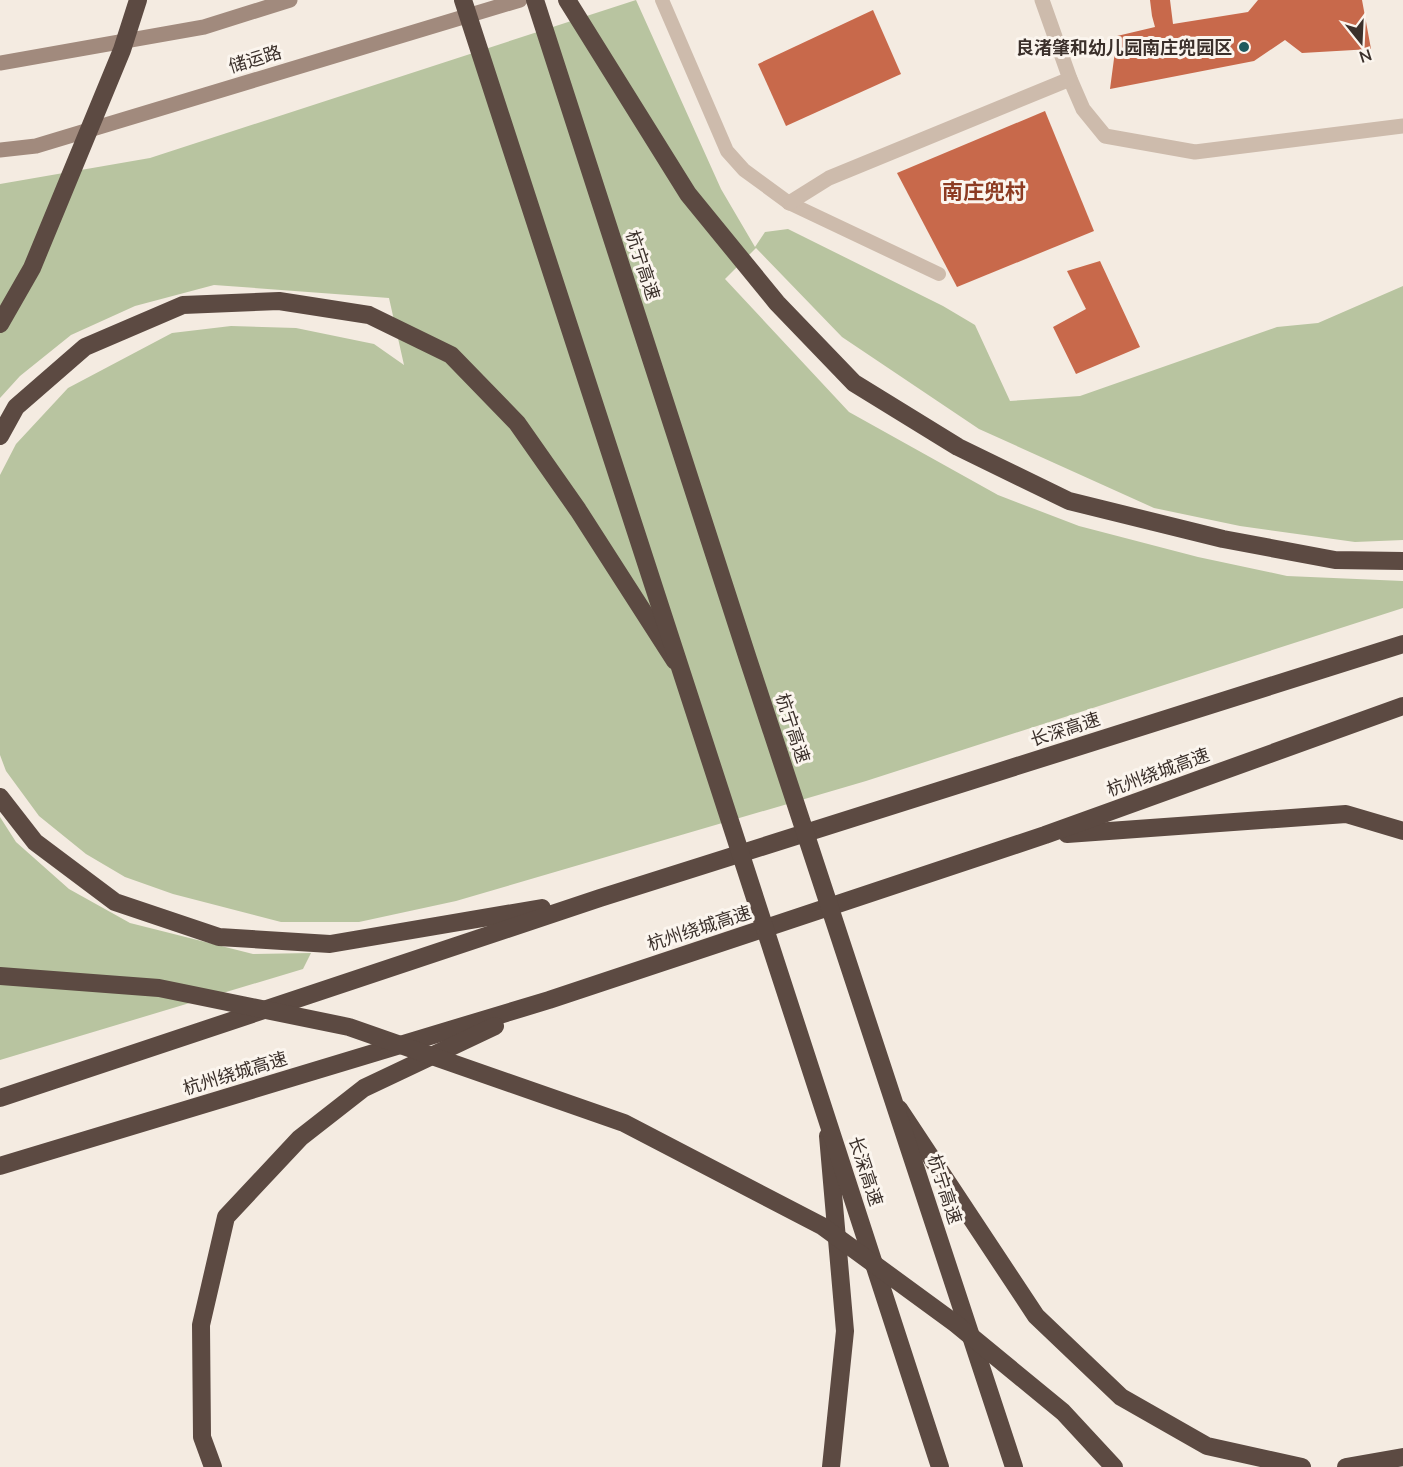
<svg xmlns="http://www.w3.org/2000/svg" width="1403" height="1467" viewBox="0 0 1403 1467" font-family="Mulish,'Noto Sans SC',sans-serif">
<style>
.green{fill:#b8c4a0}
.building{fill:#c8694b}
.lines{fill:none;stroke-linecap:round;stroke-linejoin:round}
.lane{stroke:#cdbbac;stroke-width:14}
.street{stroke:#cdbbac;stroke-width:15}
.secondary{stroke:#a18a7d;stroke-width:15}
.highway{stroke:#5c4a42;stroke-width:18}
.highway-bridge{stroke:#5c4a42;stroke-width:18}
.poi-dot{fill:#1f5a5e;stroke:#fbf5ee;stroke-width:2}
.labels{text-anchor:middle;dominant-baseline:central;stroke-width:6;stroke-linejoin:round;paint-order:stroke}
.poi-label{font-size:18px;font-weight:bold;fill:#3b302b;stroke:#fbf5ee;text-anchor:end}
.street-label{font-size:18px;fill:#3b302b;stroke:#fbf5ee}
.quarter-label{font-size:21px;font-weight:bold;fill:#8c3b22;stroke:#fbf5ee}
</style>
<rect width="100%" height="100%" fill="#f4ebe1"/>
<!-- green -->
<g class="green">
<path d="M636,0L721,189L755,247L765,232L788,229L943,306L975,325L1010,401L1080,396L1277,327L1318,323L1403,286V540L1355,542L1240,526L1154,508L979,429L842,337L756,248L725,279L849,412L998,495L1079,526L1198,557L1287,576L1403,581V608L866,781L456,901L359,922H281L173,894L125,877L86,854L39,816L6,771L0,755V475L16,444L68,388L172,333L231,326L296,328L374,344L404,365L389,298L214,285L135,306L71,335L20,376L0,398V184L150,158Z"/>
<path d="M0,817L16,842L69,889L130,923L253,954L311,953L303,969L0,1060Z"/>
</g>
<!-- building -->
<g class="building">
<path d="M1150,0H1170L1173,24L1248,12L1258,0H1362L1371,49L1302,53L1285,40L1254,61L1110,89L1117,36L1155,27L1152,16Z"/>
<path d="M873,10L901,74L786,126L758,64Z"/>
<path d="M1045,111L1094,231L957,287L897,173Z"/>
<path d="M1100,261L1140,347L1076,374L1053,327L1086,309L1067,271Z"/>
</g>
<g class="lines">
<!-- lane -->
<path class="lane" d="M662,0L727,151L744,170L789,203L939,274"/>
<!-- street -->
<g class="street">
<path d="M1042,0L1070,79L1083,109L1105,136L1195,152L1403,126"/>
<path d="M789,203L829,178L1070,79"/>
</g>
<!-- secondary -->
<g class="secondary">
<path d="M0,63L204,27L290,0"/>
<path d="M0,150L36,146L520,0"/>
</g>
<!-- highway -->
<g class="highway">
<path d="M567,0L688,194L777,303L854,383L958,447L1069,501L1223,539L1335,560L1403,561"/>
<path d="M0,436L16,407L85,347L183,305L279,301L369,315L451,355L517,423L578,510L675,661"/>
<path d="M0,797L35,842L115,902L219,937L330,944L542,908"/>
<path d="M1067,834L1346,814L1403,831"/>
<path d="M0,1098L600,898L1403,644"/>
<path d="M899,1109L1036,1316L1121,1397L1207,1446L1302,1467"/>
<path d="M828,1136L845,1331L831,1467"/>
<path d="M0,1166L549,1000L1045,835L1403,706"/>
<path d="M213,1467L202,1437L201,1325L226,1217L300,1138L364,1088L495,1026"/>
<path d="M1346,1467L1403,1457"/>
</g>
<!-- highway-bridge -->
<g class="highway-bridge">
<path d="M463,0L940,1467"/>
<path d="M535,0L748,659L1014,1467"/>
<path d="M0,324L32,268L122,50L138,0"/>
<path d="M0,976L159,988L349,1027L624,1123L822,1226L956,1324L1063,1412L1114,1467"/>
</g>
</g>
<!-- markers -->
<circle class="poi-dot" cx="1244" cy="47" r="6"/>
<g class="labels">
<!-- poi labels -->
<g class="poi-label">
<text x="1232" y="47">良渚肇和幼儿园南庄兜园区</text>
</g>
<!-- street labels -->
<g class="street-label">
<text transform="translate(255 59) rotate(-17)">储运路</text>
<text transform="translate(643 265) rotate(72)">杭宁高速</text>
<text transform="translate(793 728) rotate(72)">杭宁高速</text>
<text transform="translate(1065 729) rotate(-18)">长深高速</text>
<text transform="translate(1158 772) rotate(-20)">杭州绕城高速</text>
<text transform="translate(699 928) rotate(-18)">杭州绕城高速</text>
<text transform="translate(235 1073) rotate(-17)">杭州绕城高速</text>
<text transform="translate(866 1171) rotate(72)">长深高速</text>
<text transform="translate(945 1189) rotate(72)">杭宁高速</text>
</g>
<!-- quarter labels -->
<g class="quarter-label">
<text x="984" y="191">南庄兜村</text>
</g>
</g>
<!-- north arrow -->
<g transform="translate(1361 42) rotate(162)" stroke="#fbf5ee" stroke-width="4.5" paint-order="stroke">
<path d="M0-4.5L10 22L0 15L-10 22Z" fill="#3b302b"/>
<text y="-9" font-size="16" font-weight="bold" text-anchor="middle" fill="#3b302b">N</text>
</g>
</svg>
